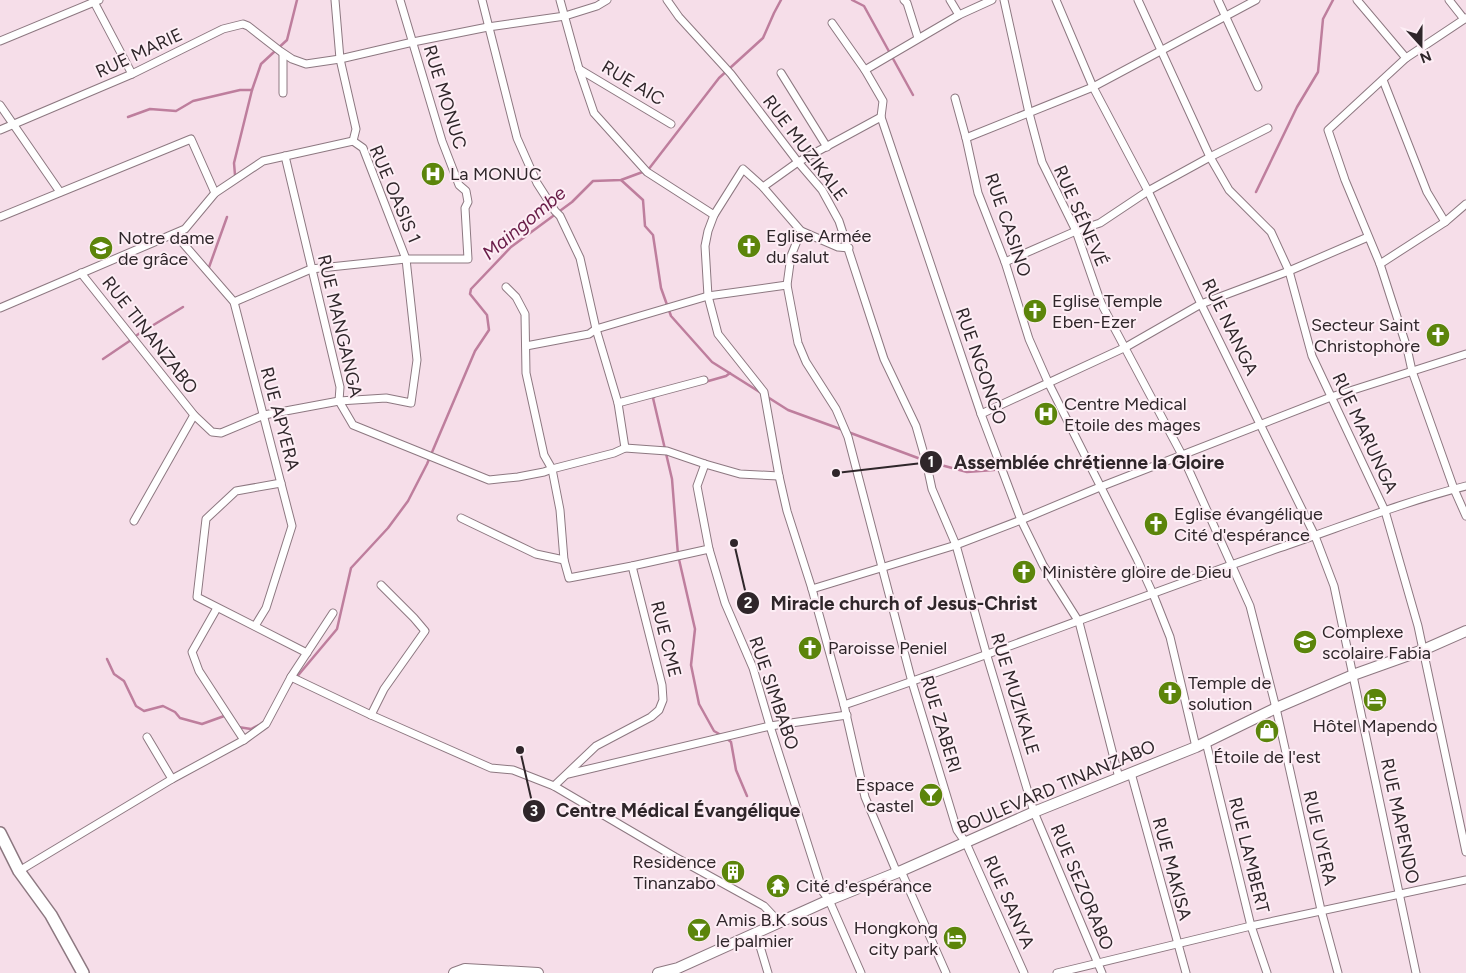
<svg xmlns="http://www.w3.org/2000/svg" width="1466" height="973" viewBox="0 0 1466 973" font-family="Figtree,sans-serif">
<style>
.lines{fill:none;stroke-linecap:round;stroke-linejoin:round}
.stream{stroke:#be7e9d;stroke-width:2.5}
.street-casing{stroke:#8d7881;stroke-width:9}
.secondary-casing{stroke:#8d7881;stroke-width:12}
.primary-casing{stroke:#8d7881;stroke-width:14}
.street{stroke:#fff;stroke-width:7}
.secondary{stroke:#fff;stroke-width:10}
.primary{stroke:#fff;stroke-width:11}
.labels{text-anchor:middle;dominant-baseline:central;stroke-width:4;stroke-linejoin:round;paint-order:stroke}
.street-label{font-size:18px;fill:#2f262a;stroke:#fdeef5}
.poi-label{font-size:18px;fill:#2f262a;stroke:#fdeef5;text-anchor:start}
.water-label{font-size:19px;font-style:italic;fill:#681b47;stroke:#fdeef5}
.leader{fill:none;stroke:#2f262a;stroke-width:2}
.callout-dot{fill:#2f262a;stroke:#fdeef5;stroke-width:2}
.mark-label{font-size:15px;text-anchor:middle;font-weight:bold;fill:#fff}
.callout-label{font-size:19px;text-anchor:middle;font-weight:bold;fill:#2f262a;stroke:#fdeef5;stroke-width:4;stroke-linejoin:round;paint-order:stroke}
</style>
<rect width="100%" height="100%" fill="#f6dee9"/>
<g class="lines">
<!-- stream -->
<g class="stream">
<path d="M852,0L864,6L913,95"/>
<path d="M128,117L150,109L176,111L193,101L240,90H252"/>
<path d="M235,175L234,163L252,90L261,64L287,40L297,0"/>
<path d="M621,180L643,200L645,226L653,235L661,288L671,316L712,362L788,410L843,430"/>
<path d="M1256,192L1297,107L1318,72L1323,19L1333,0"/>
<path d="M208,270L227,217"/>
<path d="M137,335L183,307"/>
<path d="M103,359L131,340"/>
<path d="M705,382L726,376L730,373"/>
<path d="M656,395L653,398L672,479L678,555L695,629L691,665L699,704L714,731L721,735"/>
<path d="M848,432L926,461L967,472L994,470"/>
<path d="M107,659L114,674L124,681L136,706L144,711L163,706L175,712L180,718L202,724L227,715"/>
<path d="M290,685L337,629L351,568L388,528L408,501L427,464L475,351L489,330L487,315L470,294L471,289L511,247L572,202L593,181L621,180L648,170L719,78L763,38L774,13L781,0"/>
<path d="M238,727L251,729L259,725"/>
<path d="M726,738L731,742L736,770L747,796"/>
</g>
<!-- street casing -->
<g class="street-casing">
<g id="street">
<path d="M93,0L132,74"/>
<path d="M560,0L579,69L594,113L647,172L714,215"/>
<path d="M667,0L679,17L731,74L798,162L822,190L839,221L884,359L916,426L926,461L932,489L956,545L987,656L1034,812L1102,973"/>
<path d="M904,0L907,3L918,38"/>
<path d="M950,0L959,15"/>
<path d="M1004,0L1029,113L1042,162L1076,231L1101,303L1182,455L1250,606L1276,708L1321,910L1338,973"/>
<path d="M1056,0L1093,87L1148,191L1201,304L1315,536L1334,586L1416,973"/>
<path d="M1138,0L1210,157L1229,190L1271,232L1289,271L1312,356L1385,511L1418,626L1466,852"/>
<path d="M1218,0L1258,87"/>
<path d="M1357,0L1406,58"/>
<path d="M1449,0L1464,19"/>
<path d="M1466,18L1406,58L1328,130L1345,180L1380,264L1407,348L1412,371L1454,489L1466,516"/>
<path d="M832,23L865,70L883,101L881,117L981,414L1021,520L1043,565L1079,622L1119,778"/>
<path d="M0,41L99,0"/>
<path d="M283,54V93"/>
<path d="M579,69L671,124"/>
<path d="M865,70L959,15L992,0"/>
<path d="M781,73L827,147"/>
<path d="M1383,80L1427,192L1445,222"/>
<path d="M955,98L966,138L978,193L1005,262L1029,339L1048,382L1137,559L1153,594L1170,637L1196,747"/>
<path d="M0,105L60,192"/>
<path d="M0,130L132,74L223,29L243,24L248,26L280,51L292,59L306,64L340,59L413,42L488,27L565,16L597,6L607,0"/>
<path d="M966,138L1093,87L1256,0"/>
<path d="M285,156L340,387L339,401L353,425L489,480L518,477L544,472L552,469L614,453L625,448L618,403L596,329L580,258L560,216L555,211L537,183L517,138L482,0"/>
<path d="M763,187L798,162L881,117"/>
<path d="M0,217L191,139L215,193"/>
<path d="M801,231L791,256L787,285L798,343L806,362L836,409L848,437L912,682L957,830L966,843L1024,973"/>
<path d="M175,234L234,302L292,526L266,608L255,626"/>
<path d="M849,248L838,247L801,231L763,187L743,169L714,215L708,231L705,246L708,296L718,334L764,392L779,476L787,511L812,589L844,705L865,797L897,873"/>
<path d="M1005,262L1076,231L1100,223L1148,191L1210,157L1268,128"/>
<path d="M1380,264L1445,222L1466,204"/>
<path d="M81,273L194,415L212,432L221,433L264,415L339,401L386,398L411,403L417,360L406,259L363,148L353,141L356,129L340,59L335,0"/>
<path d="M506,287L516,297L525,314L526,373L544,455L552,469L560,510L564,560L569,578L632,566L709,549"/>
<path d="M234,302L311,269L406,259H468L465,208L468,202L466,191L459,185L442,141L400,0"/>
<path d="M0,308L185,229L215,193L263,161L353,141"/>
<path d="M526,346L589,334L596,329L708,296L787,285"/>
<path d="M618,403L704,380"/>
<path d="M981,414L1126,347L1201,304L1289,271L1368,237"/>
<path d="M625,448L667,451L705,464L740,474L779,476"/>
<path d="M705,464L697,486L709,549L725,603L753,668L770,726L823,892L829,900L861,973"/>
<path d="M281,483L236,491L206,519L197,597L307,653"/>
<path d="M461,518L536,554L564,560"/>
<path d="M134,521L194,415"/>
<path d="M812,589L956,545L1021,520L1100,487L1331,397L1466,354"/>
<path d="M217,608L192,652L199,671L244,740"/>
<path d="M291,677L371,715L491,768L513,770L554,786L675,857L764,906L779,922"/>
<path d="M844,705C990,655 1134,599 1279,548C1341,527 1403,502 1466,486"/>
<path d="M371,715L384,689L425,631L414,618L381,585"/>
<path d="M147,737L172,779"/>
<path d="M1206,742L1251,926L1267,973"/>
<path d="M1131,773L1186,973"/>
<path d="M568,774L770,726L847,715"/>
<path d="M554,786L596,746L651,717L659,710L663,700L662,685L632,566"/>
<path d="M19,871L172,779L244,740L266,724L291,677L333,613"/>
<path d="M901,871L946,973"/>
<path d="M756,933L768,973"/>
<path d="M1057,973L1251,926L1466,880"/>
</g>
</g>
<!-- secondary casing -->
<g class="secondary-casing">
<g id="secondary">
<path d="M454,973L465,969L538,973"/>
<path d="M658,973L678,968L829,900L901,871L1034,812L1196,747L1276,708L1353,675L1423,650L1466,631"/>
</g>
</g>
<!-- primary casing -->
<g class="primary-casing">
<path id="primary" d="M0,833L19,871L51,915L83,973"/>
</g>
<!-- street -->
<use href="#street" class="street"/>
<!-- secondary -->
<use href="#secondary" class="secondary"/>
<!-- primary -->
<use href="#primary" class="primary"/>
</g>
<!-- icons -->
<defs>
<g id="hospital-disc" transform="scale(1.25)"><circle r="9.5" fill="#5c850b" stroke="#fdeef5"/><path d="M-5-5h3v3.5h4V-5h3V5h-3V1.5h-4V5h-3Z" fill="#fff"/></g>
<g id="church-disc" transform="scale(1.25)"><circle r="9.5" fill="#5c850b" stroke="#fdeef5"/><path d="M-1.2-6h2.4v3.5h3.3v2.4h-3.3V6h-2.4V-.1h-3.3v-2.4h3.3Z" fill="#fff"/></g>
<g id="school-disc" transform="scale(1.25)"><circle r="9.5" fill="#5c850b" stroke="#fdeef5"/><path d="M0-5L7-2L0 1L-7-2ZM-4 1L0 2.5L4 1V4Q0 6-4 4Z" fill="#fff"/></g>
<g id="hotel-disc" transform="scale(1.25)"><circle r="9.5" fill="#5c850b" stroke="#fdeef5"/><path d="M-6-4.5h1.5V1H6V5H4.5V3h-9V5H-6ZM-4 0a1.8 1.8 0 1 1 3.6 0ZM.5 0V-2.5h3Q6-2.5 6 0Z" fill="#fff"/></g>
<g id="shop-disc" transform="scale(1.25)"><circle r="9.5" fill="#5c850b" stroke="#fdeef5"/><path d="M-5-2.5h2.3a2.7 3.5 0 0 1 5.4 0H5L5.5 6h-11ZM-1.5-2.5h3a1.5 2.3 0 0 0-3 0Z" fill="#fff"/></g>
<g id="bar-disc" transform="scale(1.25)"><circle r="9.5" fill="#5c850b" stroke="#fdeef5"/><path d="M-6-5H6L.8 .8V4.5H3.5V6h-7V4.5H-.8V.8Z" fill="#fff"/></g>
<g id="building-disc" transform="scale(1.25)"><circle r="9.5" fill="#5c850b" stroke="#fdeef5"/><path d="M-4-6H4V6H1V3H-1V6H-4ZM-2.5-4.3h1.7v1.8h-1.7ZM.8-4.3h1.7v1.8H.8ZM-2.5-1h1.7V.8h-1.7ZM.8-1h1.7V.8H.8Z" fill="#fff"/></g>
<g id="temple-disc" transform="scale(1.25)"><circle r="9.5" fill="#5c850b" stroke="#fdeef5"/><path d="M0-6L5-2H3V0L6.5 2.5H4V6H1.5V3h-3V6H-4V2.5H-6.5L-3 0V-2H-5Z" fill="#fff"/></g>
</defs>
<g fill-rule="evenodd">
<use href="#hospital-disc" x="433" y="174"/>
<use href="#church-disc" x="749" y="246"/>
<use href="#school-disc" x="101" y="248"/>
<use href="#church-disc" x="1035" y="311"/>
<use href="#church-disc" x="1438" y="335"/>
<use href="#hospital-disc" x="1046" y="414"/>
<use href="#church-disc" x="1156" y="524"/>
<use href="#church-disc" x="1024" y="572"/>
<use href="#school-disc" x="1305" y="642"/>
<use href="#church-disc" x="810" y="648"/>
<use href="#church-disc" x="1170" y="693"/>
<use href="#hotel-disc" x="1375" y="700"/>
<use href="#shop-disc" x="1267" y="731"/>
<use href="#bar-disc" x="931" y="795"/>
<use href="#building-disc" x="733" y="872"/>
<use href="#temple-disc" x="778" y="886"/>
<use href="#bar-disc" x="699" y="930"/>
<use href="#hotel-disc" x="955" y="938"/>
</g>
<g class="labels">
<!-- street labels -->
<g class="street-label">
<text transform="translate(139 53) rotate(-25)">RUE MARIE</text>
<text transform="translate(633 83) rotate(31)">RUE AIC</text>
<text transform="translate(445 97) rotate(73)">RUE MONUC</text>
<text transform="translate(805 148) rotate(53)">RUE MUZIKALE</text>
<text transform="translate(395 194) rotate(67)">RUE OASIS 1</text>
<text transform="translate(1081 216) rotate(66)">RUE SÉNEVÉ</text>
<text transform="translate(1008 225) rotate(71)">RUE CASINO</text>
<text transform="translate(340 326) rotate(77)">RUE MANGANGA</text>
<text transform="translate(1230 327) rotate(64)">RUE NANGA</text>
<text transform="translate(150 335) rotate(52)">RUE TINANZABO</text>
<text transform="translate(981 366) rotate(71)">RUE NGONGO</text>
<text transform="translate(280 419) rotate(75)">RUE APYERA</text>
<text transform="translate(1365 433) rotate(65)">RUE MARUNGA</text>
<text transform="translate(666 639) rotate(76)">RUE CME</text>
<text transform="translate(774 693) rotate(71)">RUE SIMBABO</text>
<text transform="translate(1015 694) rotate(73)">RUE MUZIKALE</text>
<text transform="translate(941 724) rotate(73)">RUE ZABERI</text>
<text transform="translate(1056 787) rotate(-23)">BOULEVARD TINANZABO</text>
<text transform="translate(1400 821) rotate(78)">RUE MAPENDO</text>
<text transform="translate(1320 838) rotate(77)">RUE UYERA</text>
<text transform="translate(1249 855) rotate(76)">RUE LAMBERT</text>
<text transform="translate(1172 869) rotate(75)">RUE MAKISA</text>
<text transform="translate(1082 887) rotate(67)">RUE SEZORABO</text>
<text transform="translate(1009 902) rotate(66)">RUE SANYA</text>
</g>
<!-- poi labels -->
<g class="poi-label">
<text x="450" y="174">La MONUC</text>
<text x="766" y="236">Eglise Armée<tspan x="766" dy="21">du salut</tspan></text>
<text x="118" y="238">Notre dame<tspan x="118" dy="21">de grâce</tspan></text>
<text x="1052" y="301">Eglise Temple<tspan x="1052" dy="21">Eben-Ezer</tspan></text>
<text x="1420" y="325" text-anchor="end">Secteur Saint<tspan x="1420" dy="21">Christophore</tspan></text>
<text x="1064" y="404">Centre Medical<tspan x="1064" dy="21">Etoile des mages</tspan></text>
<text x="1174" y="514">Eglise évangélique<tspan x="1174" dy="21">Cité d'espérance</tspan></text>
<text x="1042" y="572">Ministère gloire de Dieu</text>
<text x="1322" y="632">Complexe<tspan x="1322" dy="21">scolaire Fabia</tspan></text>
<text x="828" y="648">Paroisse Peniel</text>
<text x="1188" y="683">Temple de<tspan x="1188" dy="21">solution</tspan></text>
<text x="1375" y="726" text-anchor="middle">Hôtel Mapendo</text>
<text x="1267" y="757" text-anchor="middle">Étoile de l'est</text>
<text x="914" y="785" text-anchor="end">Espace<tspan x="914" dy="21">castel</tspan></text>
<text x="716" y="862" text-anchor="end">Residence<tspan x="716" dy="21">Tinanzabo</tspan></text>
<text x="796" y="886">Cité d'espérance</text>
<text x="716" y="920">Amis B.K sous<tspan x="716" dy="21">le palmier</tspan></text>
<text x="938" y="928" text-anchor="end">Hongkong<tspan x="938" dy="21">city park</tspan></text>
</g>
<!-- water labels -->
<g class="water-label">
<text transform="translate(524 223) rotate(-40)">Maingombe</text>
</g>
</g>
<!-- callouts -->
<path class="leader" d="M836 473L931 462M734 543L748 603M520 750L534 811"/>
<g class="callout-dot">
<circle cx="836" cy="473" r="5"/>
<circle cx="734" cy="543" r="5"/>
<circle cx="520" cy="750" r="5"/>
<circle cx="931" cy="462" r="12"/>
<circle cx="748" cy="603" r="12"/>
<circle cx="534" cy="811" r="12"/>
</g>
<g class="mark-label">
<text x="931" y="467">1</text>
<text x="748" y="608">2</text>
<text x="534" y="816">3</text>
</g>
<g class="callout-label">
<text x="1089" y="469">Assemblée chrétienne la Gloire</text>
<text x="904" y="610">Miracle church of Jesus-Christ</text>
<text x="678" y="817">Centre Médical Évangélique</text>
</g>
<!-- north arrow -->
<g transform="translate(1421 45) rotate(159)" stroke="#fdeef5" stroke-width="4" paint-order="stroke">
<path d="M0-4L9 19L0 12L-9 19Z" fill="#2f262a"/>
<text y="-8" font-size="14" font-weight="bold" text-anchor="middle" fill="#2f262a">N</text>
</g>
</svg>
